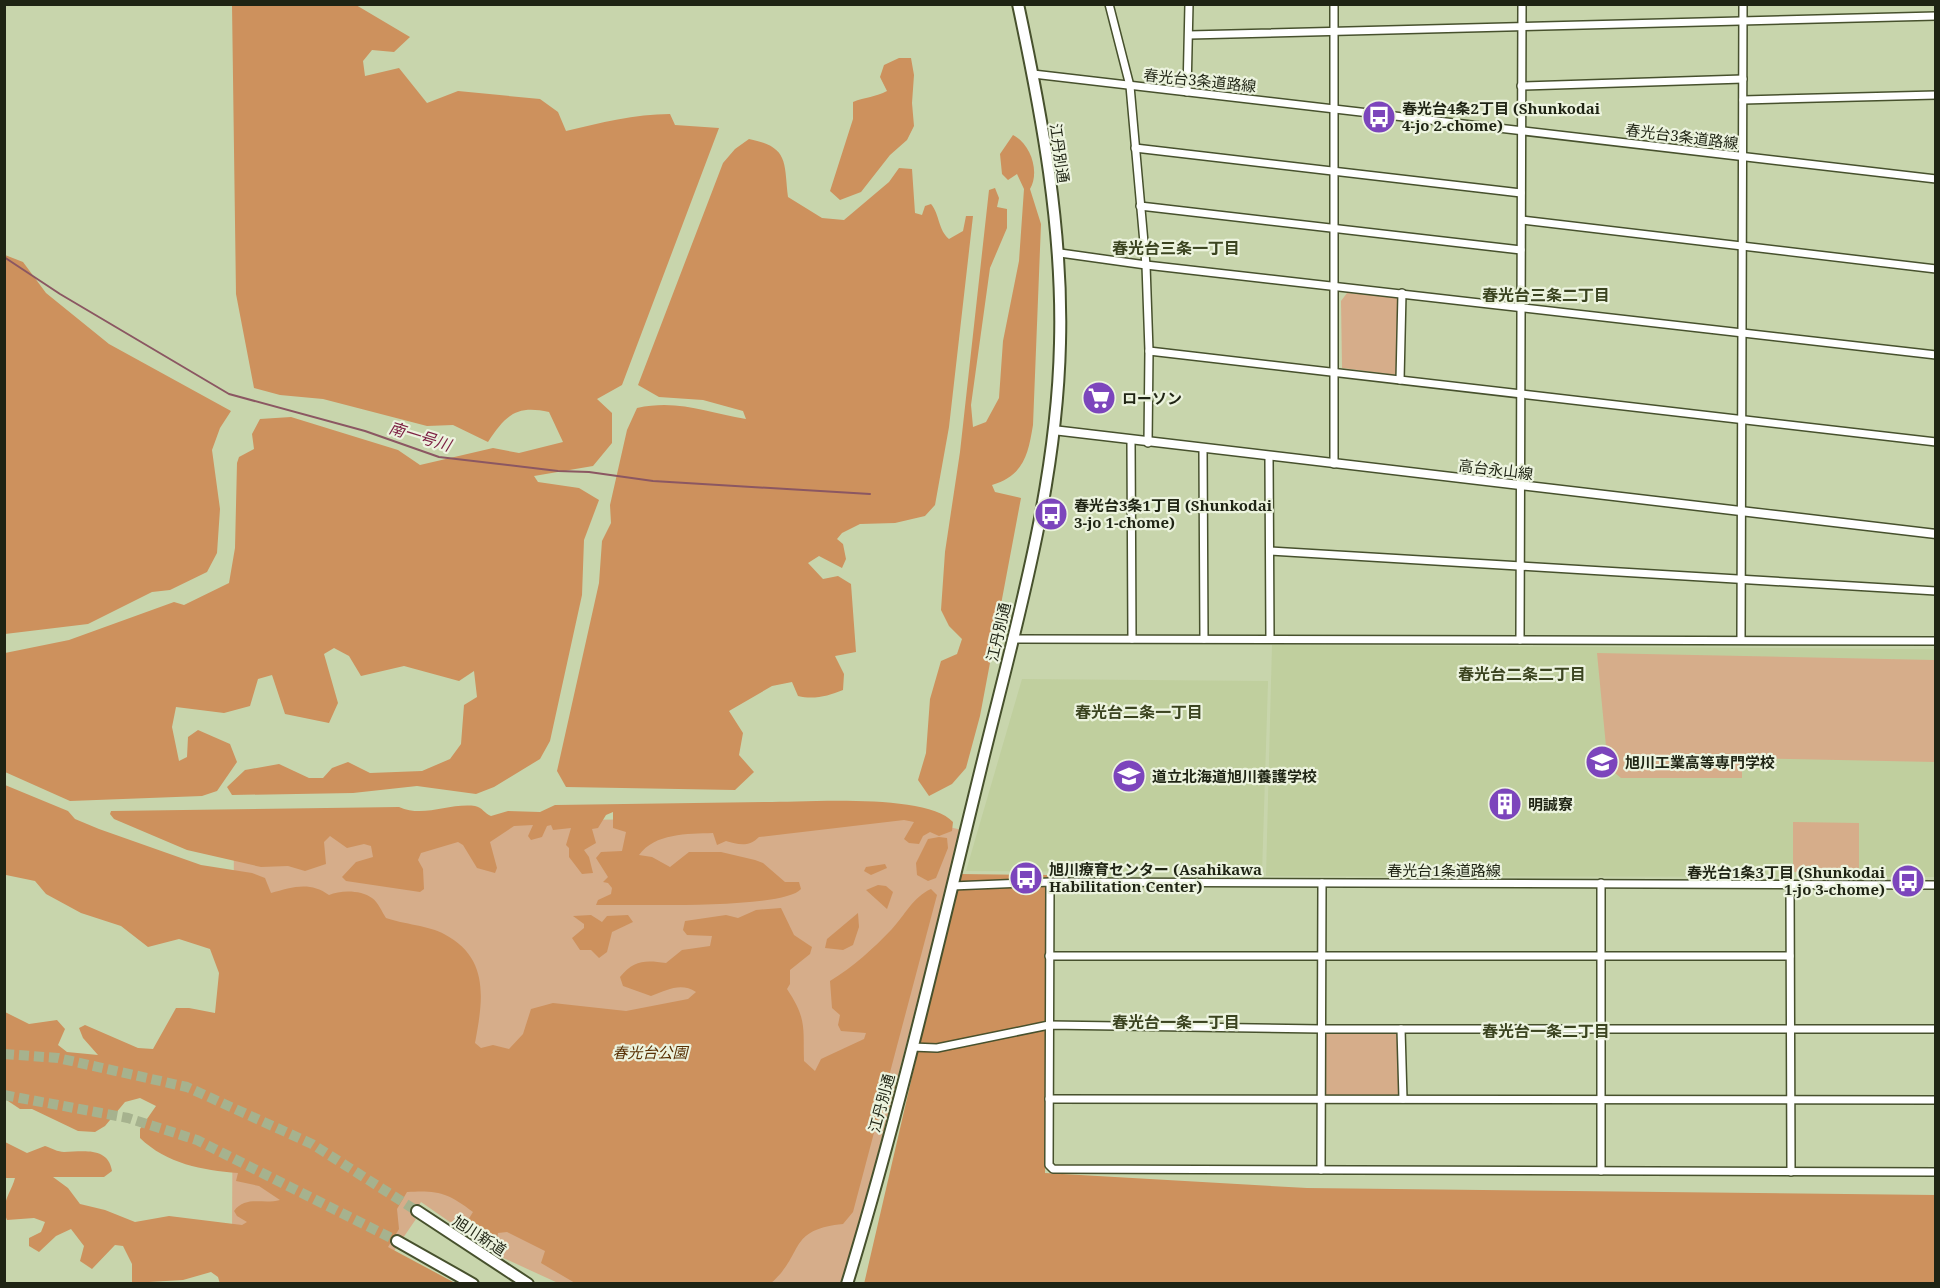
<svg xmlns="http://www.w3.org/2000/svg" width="1940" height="1288" viewBox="0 0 1940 1288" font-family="'Noto Serif','Noto Sans JP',serif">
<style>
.built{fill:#c0cf9e}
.green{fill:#d6ad8a}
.forest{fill:#cd915d}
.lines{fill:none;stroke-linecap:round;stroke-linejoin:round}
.stream{stroke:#8b5762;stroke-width:2}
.trunk-tunnel{stroke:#a6b28e;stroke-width:10;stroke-dasharray:10 5;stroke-linecap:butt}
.minor-casing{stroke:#47512d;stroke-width:10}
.tertiary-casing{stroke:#47512d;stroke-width:11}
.primary-casing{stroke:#47512d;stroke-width:14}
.trunk-casing{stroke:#47512d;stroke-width:14}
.minor{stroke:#fff;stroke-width:7}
.tertiary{stroke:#fff;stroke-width:8}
.primary{stroke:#fff;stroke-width:10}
.trunk{stroke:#fff;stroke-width:10}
.labels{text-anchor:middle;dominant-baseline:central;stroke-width:4.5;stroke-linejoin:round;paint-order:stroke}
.street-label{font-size:15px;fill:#1f2414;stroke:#ecf3de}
.poi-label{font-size:15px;font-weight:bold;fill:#1f2414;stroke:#ecf3de;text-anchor:start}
.park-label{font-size:15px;font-style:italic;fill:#583105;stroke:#ecf3de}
.neighbourhood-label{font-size:16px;font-weight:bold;fill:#3b4420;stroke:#ecf3de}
.water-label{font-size:16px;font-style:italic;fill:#7d2144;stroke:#ecf3de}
</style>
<rect width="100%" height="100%" fill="#c8d5ac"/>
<!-- built -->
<g class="built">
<path d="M1272,645L1935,649V877L1266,876Z"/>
<path d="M1022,679L1268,681L1262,873L966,871Z"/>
</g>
<!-- green -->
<g class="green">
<path d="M1347,293L1398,297L1396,375L1342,368L1341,301Z"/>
<path d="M1597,653L1935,660V762L1742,758V778H1621L1608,767Z"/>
<path d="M906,817L962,830L844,1283H558L499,1256L421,1202L412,1216L416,1219L390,1257L232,1244L234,823Z"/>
<path d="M1793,822L1859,823V873L1793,872Z"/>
<path d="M1321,1029H1401L1403,1099H1322Z"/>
</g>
<!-- forest -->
<g class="forest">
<path d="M232,5H356L410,37L394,52L372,50L363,61L365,76L399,68L427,103L458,91L540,99L558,112L566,131C600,123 635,114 670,114L675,125L719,128L622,385L597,399L612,413V443L593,466L534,476L538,482L579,488L599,500L584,540L582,595L550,741L540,759L494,787L476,794L417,786L353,793L232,795L227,787L245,770L279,764L309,778H323L332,768L348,762L370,773L422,771L450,759L461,744L464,705L477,697L474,671L459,681L404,666L361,676L349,656L334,648L324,654L338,703L329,723L285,714L272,675L258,679L250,706L224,713L176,707L172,727L179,761L187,757L188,737L198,730L230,744L237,762L217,791L202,796L70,801L5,772V653L69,640L174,602L184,605L229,583L235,548L237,463L239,457L254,449L252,434L260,419L291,417L398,450L420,465L493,448L519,453L563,442L549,412C516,405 506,415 488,442L453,425L427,426L323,399L280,395L254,388L236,294Z"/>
<path d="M899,58H911L914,75L912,103L914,126L907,140L890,155L861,192L840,200L830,191L853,119V102C865,97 876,97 887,91L880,77L884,65Z"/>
<path d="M1013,135C1031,144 1040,172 1030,189L1041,224L1033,425C1028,455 1024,475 992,485L995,492L1021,498L980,716L966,768L952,784L929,796L918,780L926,753L930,699L941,661L957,654L962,639L949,626L941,610L945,552L960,452L989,190L995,188L999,198L997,207L1007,209V228L990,268L971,405L973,427L986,422L999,398L1003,341L1019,261L1024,189L1017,174L1008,180L1002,174L1000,154Z"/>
<path d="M749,139C789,147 784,162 788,197L822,218L844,220L889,182L899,168L912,169L915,213L922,215L925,206L931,204C940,215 938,230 949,239L963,231L966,216H973L949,427L935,505L925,516L895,523L860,524L842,533L837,539L843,544L846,559L842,568L819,556L808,563L823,579L838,576L851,584L856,652L835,656L844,674L843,690C828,696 814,700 798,696L792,682L772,686L729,711L743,733L739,755L754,772L735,790L566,787L557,771L599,583L602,541L611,523L610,505L627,430L637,408C679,399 707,413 746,419L743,411L703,400L659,397L638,385L723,163L735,149Z"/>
<path d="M5,255L23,262L46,293L109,344L231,411L220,428L212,450L220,509L217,553L207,572L170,590L152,592L88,624L5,634Z"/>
<path d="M5,785L68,811L75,819L99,829L201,865L252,873L265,878L271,893C292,887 310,881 329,895C341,890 361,890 372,898C378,902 382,912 386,918C403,924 430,926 444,934C490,958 483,1000 475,1043L481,1048L493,1045L509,1049L523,1034L531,1009L553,1003L626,1011L688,999L696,992C681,982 667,990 651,996L623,986L620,977C634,960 645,960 666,963L682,950L710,946L712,936L687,935L683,930L685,921L726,915L738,918L756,910L781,908L794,935L812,947L810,954L790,970V984L787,989C807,1019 803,1027 804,1061L815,1071L821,1059L864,1039L866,1033L841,1031L838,1025L840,1015L832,1008L830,981C853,967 874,948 892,929C905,915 913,897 931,889L937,895L853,1212L843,1224C786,1230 806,1253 770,1284L575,1283L541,1263L545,1251L507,1232L498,1233L497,1240L492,1245L481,1244L463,1228L473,1212C448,1193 438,1190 407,1192L397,1209L399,1229L388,1247L455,1283L220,1284L218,1277L211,1272L183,1280L132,1283V1264L123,1246L115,1245L92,1269L80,1261L84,1246L71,1229L56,1236L39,1252L29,1246V1238L41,1232L45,1222L34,1218L7,1220C0,1203 11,1193 15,1178H5V1142L27,1153L45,1146C51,1148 58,1152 64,1152C82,1152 108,1146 112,1171L104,1177H53L68,1188L80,1204L105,1210L135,1222L169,1216L242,1225L247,1222L237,1216L234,1211C246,1195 263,1205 280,1200L259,1186L236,1181L238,1173C202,1170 167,1164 140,1138V1129L156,1106L140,1098L125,1102L105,1126L95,1132L78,1131L32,1109H20L5,1099V1012L29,1024L57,1020L65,1029L58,1045L67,1052L98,1055L83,1038L79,1028L85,1025L138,1048L153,1049L176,1008H189L215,1013L219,973L210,949L179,939L148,947L121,926L81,913L46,894L35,881L6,875L5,878Z"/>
<path d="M766,802C806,802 928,793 953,822L952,831L939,836L930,832L923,836L919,844L909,843L904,839L914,822L904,820L759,837C749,847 739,845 726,841L717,845L713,833C687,834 655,833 639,855L652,857L670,867L689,852H721L755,860L763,863L785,882H799L801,889C783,910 631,904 596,905L598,900L611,894L612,888L608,883L603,882L608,877L596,858L601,852L622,851L626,832L613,828V812L606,815L598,828L592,829L596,843L584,850L589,857L593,873L582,874L569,857V848L566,845L571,828L553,830L551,825L547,826L542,837L531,840L528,836L533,825L514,826L490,842L497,868L495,873L477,868L463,845L458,842L421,853L418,860L423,869L424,889L420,892L346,881L342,877L356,862L373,857L371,846L364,844L347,848L330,836L324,842L326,864L305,871L288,866L261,867L187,850L114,819L110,814L111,811L399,807C424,818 448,803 475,806C482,807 485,814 491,816L508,811L540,812L555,805Z"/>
<path d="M939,837L947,838L948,848L936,878L928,881L917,875L916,863L928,839Z"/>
<path d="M885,864L887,868L871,875L864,871L866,867Z"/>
<path d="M959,874L1049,875L1045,1173L1307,1188L1935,1195V1283L864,1284Z"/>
<path d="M878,885L886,886L893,892L887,909L866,890Z"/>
<path d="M858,913L859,927L853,945L843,950L825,948L827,939Z"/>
<path d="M591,915L602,922L607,916L628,915L633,922L612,932L607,952L599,958L591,950H580L572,938L584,928V924L573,916Z"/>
</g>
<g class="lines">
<!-- stream -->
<path class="stream" d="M4,257L60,294L229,394L365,431L439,457L558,471L589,472L653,481L870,494"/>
<!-- trunk-tunnel -->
<g class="trunk-tunnel">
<path d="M4,1054L58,1058L187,1087L312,1144L417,1211"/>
<path d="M4,1095L128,1118L197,1140L397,1241"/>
</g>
<!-- minor casing -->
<g class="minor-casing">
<g id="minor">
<path d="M1109,4L1130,86L1146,265L1149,351L1148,443"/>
<path d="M1334,4V464"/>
<path d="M1189,35L1936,16"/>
<path d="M1033,74L1936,179"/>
<path d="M1521,86L1743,79"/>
<path d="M1187,92L1189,4"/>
<path d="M1743,100L1936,95"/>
<path d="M1135,148L1521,193"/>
<path d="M1140,206L1521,250"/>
<path d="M1522,220L1936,269"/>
<path d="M1060,253L1146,265L1936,355"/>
<path d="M1149,351L1936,442"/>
<path d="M1400,380L1402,293"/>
<path d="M1131,441L1132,639"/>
<path d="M1203,449L1204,639"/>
<path d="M1269,458L1270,639"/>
<path d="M1270,551L1936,591"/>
<path d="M1012,639L1936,641"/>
<path d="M1520,640L1522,4"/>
<path d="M1741,640L1743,4"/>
<path d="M1050,882L1049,1165L1053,1169L1936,1172"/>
<path d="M1601,883V1171"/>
<path d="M1790,885L1791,1172"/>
<path d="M952,886L1050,882L1936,885"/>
<path d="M1049,956H1790"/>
<path d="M1401,1029L1403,1099"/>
<path d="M912,1047L937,1048L1049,1025L1321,1029H1936"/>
<path d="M1049,1099L1936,1100"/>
<path d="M1321,1170L1322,883"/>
</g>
</g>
<!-- tertiary casing -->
<g class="tertiary-casing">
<path id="tertiary" d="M1053,430L1936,534"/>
</g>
<!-- primary casing -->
<g class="primary-casing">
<path id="primary" d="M847,1284C899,1114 939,940 981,768C1015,628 1057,488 1060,343C1063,229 1042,116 1018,4"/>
</g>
<!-- trunk casing -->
<g class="trunk-casing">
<g id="trunk">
<path d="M417,1211L528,1284"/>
<path d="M397,1241L473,1284"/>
</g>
</g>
<!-- minor -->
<use href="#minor" class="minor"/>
<!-- tertiary -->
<use href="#tertiary" class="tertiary"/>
<!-- primary -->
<use href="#primary" class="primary"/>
<!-- trunk -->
<use href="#trunk" class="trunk"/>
</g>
<!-- icons -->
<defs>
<g id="bus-disc" transform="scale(1.725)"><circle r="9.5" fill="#7c45bc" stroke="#ecf3de"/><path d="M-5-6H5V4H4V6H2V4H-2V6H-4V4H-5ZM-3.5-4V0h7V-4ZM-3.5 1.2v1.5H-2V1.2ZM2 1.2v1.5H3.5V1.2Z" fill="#fff"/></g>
<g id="supermarket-disc" transform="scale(1.725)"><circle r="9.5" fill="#7c45bc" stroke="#ecf3de"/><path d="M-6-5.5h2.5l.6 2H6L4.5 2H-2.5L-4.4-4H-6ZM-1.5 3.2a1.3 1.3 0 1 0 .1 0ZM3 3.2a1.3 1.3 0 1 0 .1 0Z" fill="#fff"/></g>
<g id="school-disc" transform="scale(1.725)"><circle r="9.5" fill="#7c45bc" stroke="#ecf3de"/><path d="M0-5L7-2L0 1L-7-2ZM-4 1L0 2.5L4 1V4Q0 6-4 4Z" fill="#fff"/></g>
<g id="building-disc" transform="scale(1.725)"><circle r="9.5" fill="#7c45bc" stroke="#ecf3de"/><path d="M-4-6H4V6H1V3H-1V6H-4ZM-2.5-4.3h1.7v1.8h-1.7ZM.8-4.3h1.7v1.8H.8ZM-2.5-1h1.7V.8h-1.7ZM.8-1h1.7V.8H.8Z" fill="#fff"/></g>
</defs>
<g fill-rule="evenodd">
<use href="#bus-disc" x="1379" y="117"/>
<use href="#supermarket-disc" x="1099" y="398"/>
<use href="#bus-disc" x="1051" y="514"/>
<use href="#school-disc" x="1602" y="762"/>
<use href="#school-disc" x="1129" y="776"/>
<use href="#building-disc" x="1505" y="804"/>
<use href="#bus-disc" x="1026" y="878"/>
<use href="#bus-disc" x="1908" y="881"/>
</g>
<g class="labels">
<!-- street labels -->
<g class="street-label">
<text transform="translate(1200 80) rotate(6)">春光台3条道路線</text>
<text transform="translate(1682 136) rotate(7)">春光台3条道路線</text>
<text transform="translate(1060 153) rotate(82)">江丹別通</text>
<text transform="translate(1496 469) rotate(7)">高台永山線</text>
<text transform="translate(998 632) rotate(-77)">江丹別通</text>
<text x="1444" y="870">春光台1条道路線</text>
<text transform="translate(881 1103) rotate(-75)">江丹別通</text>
<text transform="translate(480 1235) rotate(33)">旭川新道</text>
</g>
<!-- poi labels -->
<g class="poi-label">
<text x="1402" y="108">春光台4条2丁目 (Shunkodai<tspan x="1402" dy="17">4-jo 2-chome)</tspan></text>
<text x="1122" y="398">ローソン</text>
<text x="1074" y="505">春光台3条1丁目 (Shunkodai<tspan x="1074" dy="17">3-jo 1-chome)</tspan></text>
<text x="1625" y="762">旭川工業高等専門学校</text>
<text x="1152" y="776">道立北海道旭川養護学校</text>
<text x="1528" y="804">明誠寮</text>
<text x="1049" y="869">旭川療育センター (Asahikawa<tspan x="1049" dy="17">Habilitation Center)</tspan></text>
<text x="1885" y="872" text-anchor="end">春光台1条3丁目 (Shunkodai<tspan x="1885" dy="17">1-jo 3-chome)</tspan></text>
</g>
<!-- park labels -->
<g class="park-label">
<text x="650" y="1052">春光台公園</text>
</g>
<!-- neighbourhood labels -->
<g class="neighbourhood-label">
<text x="1176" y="248">春光台三条一丁目</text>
<text x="1546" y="295">春光台三条二丁目</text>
<text x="1522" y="674">春光台二条二丁目</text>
<text x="1139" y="712">春光台二条一丁目</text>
<text x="1176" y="1022">春光台一条一丁目</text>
<text x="1546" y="1031">春光台一条二丁目</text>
</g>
<!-- water labels -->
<g class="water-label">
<text transform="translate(420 436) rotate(17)">南一号川</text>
</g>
</g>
<!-- border -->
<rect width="1940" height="1288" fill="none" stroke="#1f2414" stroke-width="12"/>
</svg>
